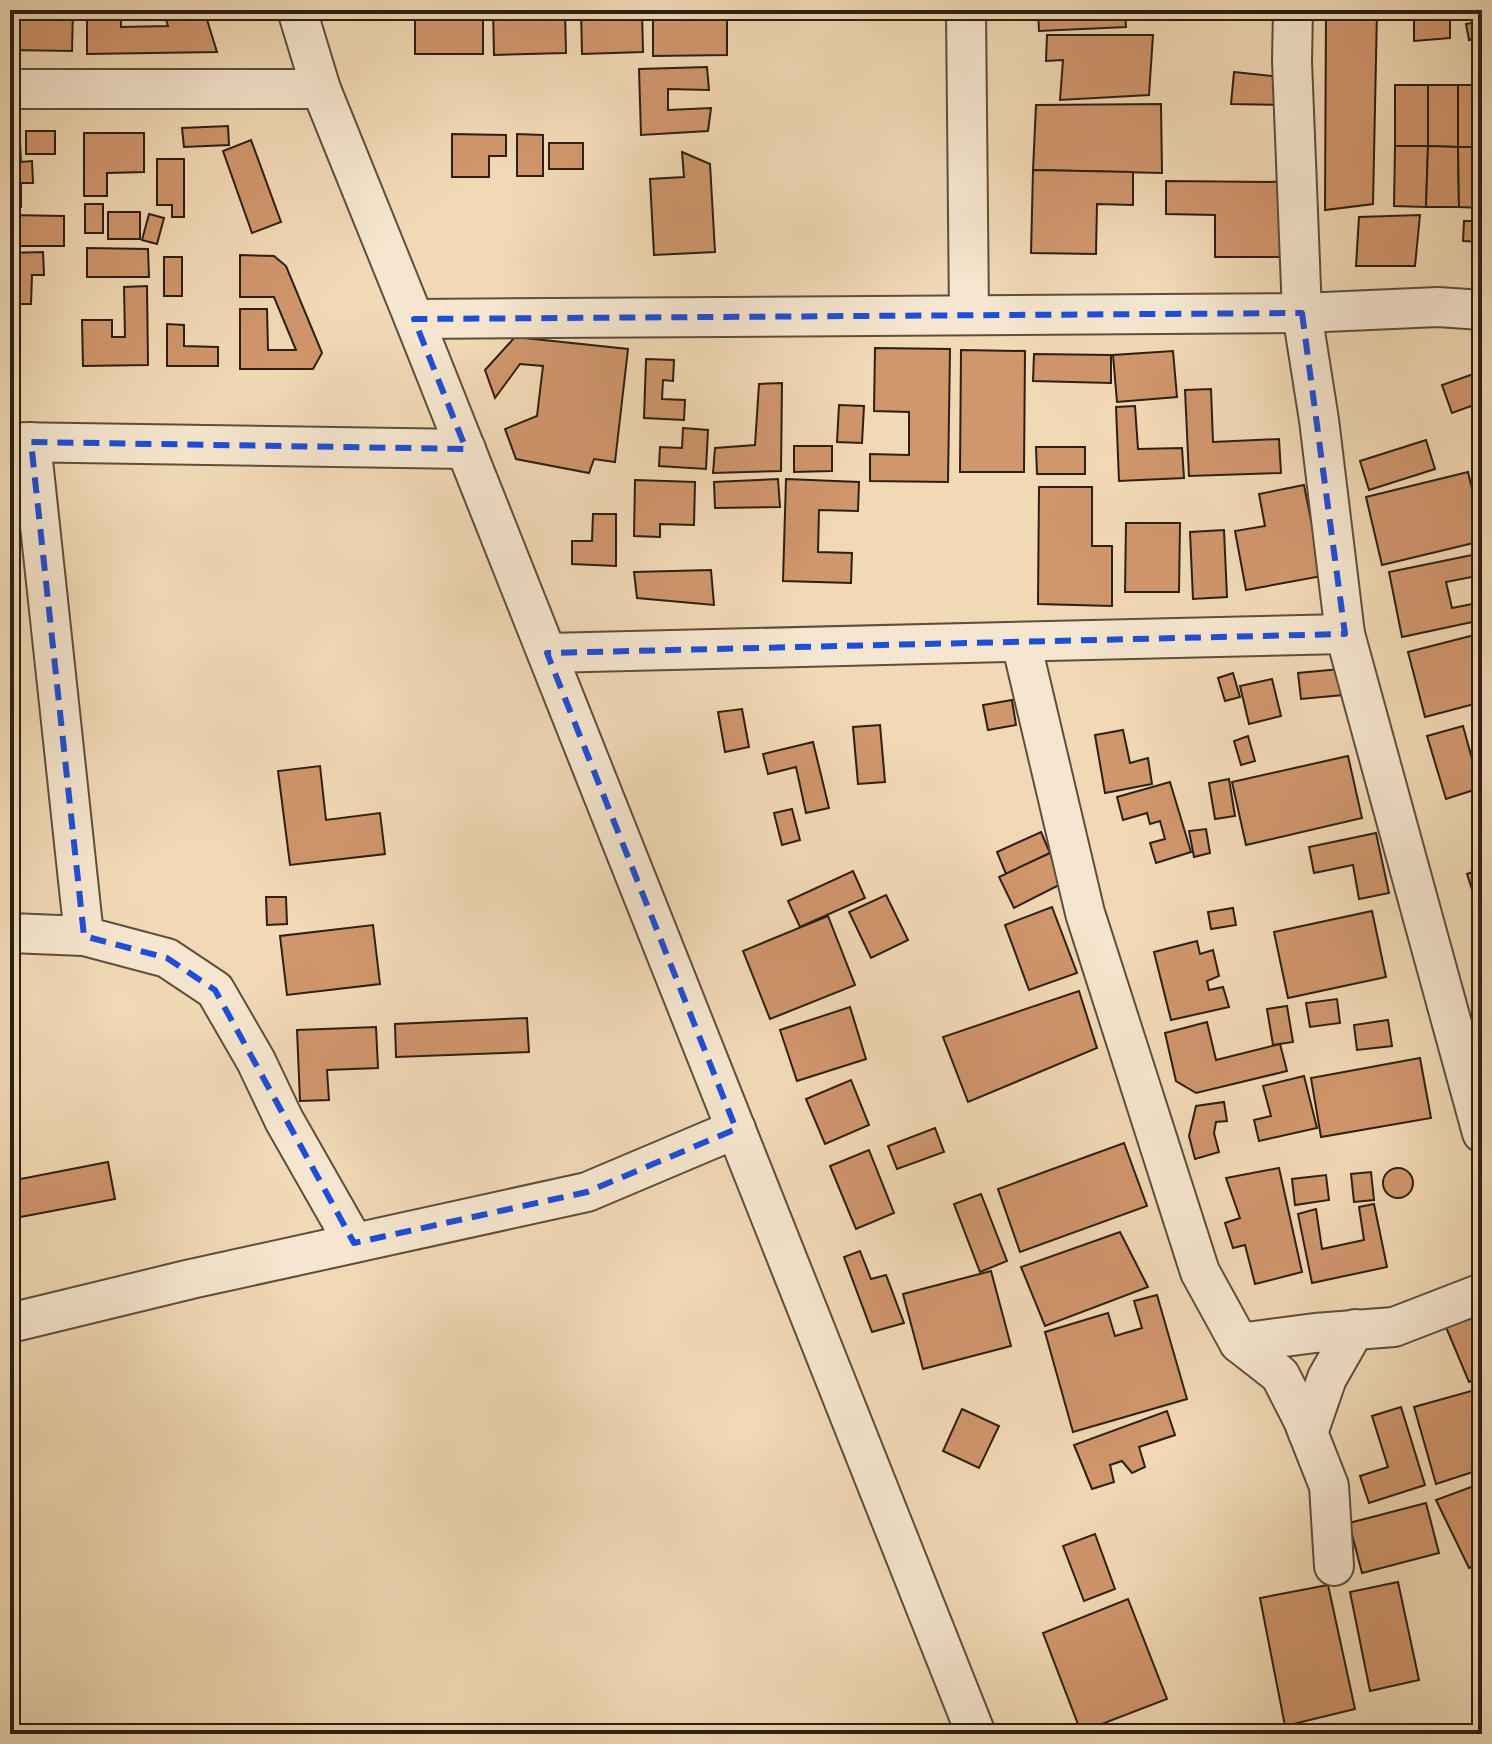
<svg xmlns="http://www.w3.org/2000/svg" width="1492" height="1744" viewBox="0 0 1492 1744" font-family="'IM FELL DW Pica',serif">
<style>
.building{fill:#d0966c;stroke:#2c1f15;stroke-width:2}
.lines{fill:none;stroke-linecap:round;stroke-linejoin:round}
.street-casing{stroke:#5d4e3d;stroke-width:42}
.street{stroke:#f6e6cf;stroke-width:38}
.marked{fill:none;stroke:#1d4ed8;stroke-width:6;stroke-dasharray:16 10;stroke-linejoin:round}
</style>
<rect width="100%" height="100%" fill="#f1d9b5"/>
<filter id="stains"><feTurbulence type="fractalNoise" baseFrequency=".0025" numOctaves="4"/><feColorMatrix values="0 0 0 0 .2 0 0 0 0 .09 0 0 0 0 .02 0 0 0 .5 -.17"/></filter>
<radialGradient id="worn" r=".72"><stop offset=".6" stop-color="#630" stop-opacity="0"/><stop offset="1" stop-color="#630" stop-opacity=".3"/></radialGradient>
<!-- building -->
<g class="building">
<path d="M10,10H73L72,51L10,50Z"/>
<path d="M87,10H121V27L168,26L163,10H204L217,52L87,54Z"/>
<rect x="415" y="10" width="68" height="44"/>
<path d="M493,10H565L566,53L494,55Z"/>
<path d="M581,10H642L643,52L582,54Z"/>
<path d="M653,10H727V55L653,56Z"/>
<path d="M1038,10H1125L1126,27L1039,31Z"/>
<path d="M1326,10H1377L1373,204L1325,210Z"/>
<path d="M1414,10H1450V38L1414,41Z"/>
<path d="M1482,21V38L1469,40L1466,24Z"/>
<path d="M1047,35H1153L1149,95L1060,100L1063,60L1046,61Z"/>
<path d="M1482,42V68H1473L1472,43Z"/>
<path d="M707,67L709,90L668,89V110L711,108L708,131L641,135L639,69Z"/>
<path d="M1234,72L1282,77L1279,105L1231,104Z"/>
<rect x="1395" y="85" width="33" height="61"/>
<path d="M1428,85H1458V147L1428,146Z"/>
<rect x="1458" y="85" width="24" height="62"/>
<path d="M1161,104L1162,173L1033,170L1036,105Z"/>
<path d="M228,126L229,145L184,147L182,128Z"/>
<rect x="26" y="131" width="29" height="23"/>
<path d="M84,133H144V172L107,173V196H84Z"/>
<path d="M452,134L506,135V156H489V177H452Z"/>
<path d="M517,134L543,135V176H517Z"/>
<path d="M251,140L281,222L252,233L223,151Z"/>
<path d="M10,142H20L21,162L32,161L33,183H21V207H10Z"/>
<rect x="549" y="143" width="34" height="26"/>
<path d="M1395,146H1428L1426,207L1394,206Z"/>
<path d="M1428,146L1458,147L1459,207H1426Z"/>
<path d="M1458,147H1482V208L1459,207Z"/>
<path d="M682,152L710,164L715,252L654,255L650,179L684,177Z"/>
<path d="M157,159H184V217H172V205H157Z"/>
<path d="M1033,170L1133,172V205L1097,204L1096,254L1031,253Z"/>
<path d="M1166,181L1287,182L1286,257H1215V215L1166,214Z"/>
<rect x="85" y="204" width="18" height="29"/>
<rect x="108" y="212" width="32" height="27"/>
<path d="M149,214L164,218L157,244L142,240Z"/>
<path d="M10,215L64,216V246H10Z"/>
<path d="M1420,215L1415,266H1356L1359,217Z"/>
<path d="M1464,221H1482V242L1463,241Z"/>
<path d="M87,248L148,249L149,277H87Z"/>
<path d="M43,252L44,275H32L31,304H10V253Z"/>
<path d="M240,255L274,256L286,266L322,353L313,369H240V309H267L268,350H296L274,297H240Z"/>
<rect x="164" y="257" width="18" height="39"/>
<path d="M147,286L148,365L83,366L82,320H112V337H125L124,287Z"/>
<path d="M167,324L184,325V346L218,347V366H167Z"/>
<path d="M515,337L628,349L615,462L594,459L589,473L516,459L505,429L537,416L543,366L520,364L495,398L485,370Z"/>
<path d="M875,348L950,349L948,482L870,481V454L909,455V412L874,411Z"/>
<path d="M961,350L1025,351L1024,472H960Z"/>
<path d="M1173,351L1177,397L1117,402L1113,355Z"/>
<path d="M1034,354L1111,355V383L1033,381Z"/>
<path d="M646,359L674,360L673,381L663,380L662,399L685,400L684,420L644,418Z"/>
<path d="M1482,371V402L1452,413L1442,385Z"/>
<path d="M782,383L781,471L713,473L715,448L755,445L759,384Z"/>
<path d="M1211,389L1213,442L1279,439L1281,473L1189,476L1185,390Z"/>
<path d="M839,405L864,406L862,443L837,442Z"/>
<path d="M1135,406L1138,449L1182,448L1184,478L1119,481L1116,407Z"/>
<path d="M683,428L708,430L706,469L659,466L660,447L682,448Z"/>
<path d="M1426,440L1435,469L1369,490L1360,461Z"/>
<path d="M794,446H832V471L794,472Z"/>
<path d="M1036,447H1085V474H1037Z"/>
<path d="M1468,472L1482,530V541L1382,565L1366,497Z"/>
<path d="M778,479L780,507L715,508L714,482Z"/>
<path d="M786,479L859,482L858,511L819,510L818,552L852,553L851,583L783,581Z"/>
<path d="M635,480L695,482L694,525L660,524V537L634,536Z"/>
<path d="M1304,485L1322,576L1246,590L1235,531L1265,526L1259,494Z"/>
<path d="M1039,487H1092V546H1112V606L1038,604Z"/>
<path d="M593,514H616V566L572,564V541H592Z"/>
<path d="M1126,523H1180L1179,592H1125Z"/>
<path d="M1224,530L1227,597L1193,599L1190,532Z"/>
<path d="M1482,553V575L1446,582L1452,608L1482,602V620L1402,637L1389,572Z"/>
<path d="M711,570L714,605L637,598L634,572Z"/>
<path d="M1482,633V702L1425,717L1408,652Z"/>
<path d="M1340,669L1343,695L1301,699L1298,673Z"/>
<path d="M1233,673L1240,697L1225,701L1218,678Z"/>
<path d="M1272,679L1281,716L1249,724L1240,686Z"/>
<path d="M1012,700L1016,725L988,730L983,705Z"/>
<path d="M742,709L749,747L725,752L718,712Z"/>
<path d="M880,725L885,782L858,784L853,727Z"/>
<path d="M1463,726L1480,788L1446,799L1427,736Z"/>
<path d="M1123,730L1130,763L1148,758L1152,784L1105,793L1095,735Z"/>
<path d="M1248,736L1255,761L1241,765L1234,741Z"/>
<path d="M813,742L829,808L806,813L796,767L768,774L763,754Z"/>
<path d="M1348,756L1362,818L1246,845L1232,782Z"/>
<path d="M320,766L326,820L380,813L385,854L290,865L278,771Z"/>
<path d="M1229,779L1235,816L1215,819L1209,783Z"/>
<path d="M1170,782L1191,852L1156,863L1150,843L1165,839L1160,821L1150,824L1147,813L1123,820L1117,797Z"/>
<path d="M792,809L800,840L782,845L774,813Z"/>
<path d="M1206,829L1210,853L1194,857L1189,831Z"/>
<path d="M1041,832L1050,853L1006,874L997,852Z"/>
<path d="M1376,833L1389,893L1359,899L1353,865L1314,873L1309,847Z"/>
<path d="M1050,853L1063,883L1014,908L999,877Z"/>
<path d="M1482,869V921L1467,874Z"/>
<path d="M853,871L865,898L800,927L788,901Z"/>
<path d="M886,895L908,940L871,958L849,912Z"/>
<path d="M266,897H286L287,924L267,925Z"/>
<path d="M1052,907L1077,973L1029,990L1005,925Z"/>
<path d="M1233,908L1236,925L1211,929L1208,912Z"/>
<path d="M1372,911L1386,977L1288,998L1274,932Z"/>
<path d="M828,916L855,985L770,1019L743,951Z"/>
<path d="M373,925L380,984L287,995L280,936Z"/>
<path d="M1197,941L1200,954L1213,950L1219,976L1207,981L1209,990L1223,987L1229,1007L1171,1020L1154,952Z"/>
<path d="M1079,991L1097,1048L968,1102L943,1037Z"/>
<path d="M1337,999L1340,1023L1310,1027L1306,1003Z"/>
<path d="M1287,1006L1293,1042L1273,1045L1267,1009Z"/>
<path d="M850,1007L866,1059L797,1081L780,1030Z"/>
<path d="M527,1018L529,1052L396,1057L395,1024Z"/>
<path d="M1388,1020L1392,1046L1357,1050L1354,1025Z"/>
<path d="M1207,1022L1216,1060L1280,1044L1287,1071L1196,1093L1176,1081L1165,1033Z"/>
<path d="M376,1027L378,1068L327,1070L329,1100L300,1101L297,1030Z"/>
<path d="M1420,1058L1431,1118L1321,1137L1311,1078Z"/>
<path d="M1304,1076L1317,1128L1259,1141L1254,1120L1271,1116L1263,1086Z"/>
<path d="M851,1080L869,1125L825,1144L806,1099Z"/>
<path d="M1224,1102L1227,1121L1216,1122L1214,1133L1219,1152L1195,1159L1189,1136L1196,1106Z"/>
<path d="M935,1128L944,1152L897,1169L888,1146Z"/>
<path d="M1124,1143L1147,1206L1020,1252L998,1189Z"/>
<path d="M869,1150L894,1213L856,1229L830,1166Z"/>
<path d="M108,1162L115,1199L10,1219V1181Z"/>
<circle cx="1398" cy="1183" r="15"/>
<path d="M1279,1168L1302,1272L1255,1284L1245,1245L1233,1248L1225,1223L1240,1218L1226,1178Z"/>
<path d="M1371,1172L1374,1200L1354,1202L1351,1174Z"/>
<path d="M1326,1175L1329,1200L1295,1205L1292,1179Z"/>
<path d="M981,1194L1007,1261L980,1272L954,1204Z"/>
<path d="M1374,1204L1387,1267L1312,1283L1298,1214L1316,1209L1322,1249L1364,1240L1359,1207Z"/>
<path d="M1120,1232L1148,1287L1045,1326L1021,1267Z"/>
<path d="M860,1251L871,1279L886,1275L904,1323L872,1332L844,1257Z"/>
<path d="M991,1271L1011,1346L923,1369L903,1294Z"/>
<path d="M1157,1295L1187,1399L1073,1432L1045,1332L1108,1313L1115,1336L1142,1328L1134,1301Z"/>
<path d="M1482,1304V1377L1469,1382L1443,1320Z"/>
<path d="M1482,1388V1469L1436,1484L1414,1407Z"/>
<path d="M1401,1407L1425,1485L1369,1503L1360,1476L1388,1467L1372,1416Z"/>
<path d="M962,1409L999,1426L979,1468L943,1451Z"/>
<path d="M1167,1411L1175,1435L1139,1447L1145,1467L1132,1473L1122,1461L1110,1465L1114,1482L1092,1489L1074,1445Z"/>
<path d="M1482,1483V1563L1469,1568L1436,1500Z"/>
<path d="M1426,1503L1439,1553L1362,1573L1349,1523Z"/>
<path d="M1095,1534L1115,1589L1084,1601L1063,1546Z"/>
<path d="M1398,1582L1419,1680L1370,1691L1350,1592Z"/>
<path d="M1328,1585L1355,1709L1285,1726L1260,1598Z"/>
<path d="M1128,1599L1167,1699L1081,1732L1043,1633Z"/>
<path d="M236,1727L238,1734H192Z"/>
</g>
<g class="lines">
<!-- street casing -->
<g class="street-casing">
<g id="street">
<path d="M297,10L321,89L414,319L976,1734"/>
<path d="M966,10L969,315"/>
<path d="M1293,10L1292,61L1302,313L1319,420L1345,634L1482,1133"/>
<path d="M10,89H321"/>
<path d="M414,319L1302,313L1438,307L1482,310"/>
<path d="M10,442L466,449"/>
<path d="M31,442L84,936"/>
<path d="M1021,642L1085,913L1200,1272L1239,1343L1315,1333L1394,1327L1482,1293"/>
<path d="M547,653L1345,634"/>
<path d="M10,933L84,936L167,958L215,990L256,1061L284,1120L354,1243"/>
<path d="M10,1323L191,1279L587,1192L736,1129"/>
<path d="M1239,1343L1280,1375L1303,1420L1329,1486L1334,1566"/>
<path d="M1308,1433L1327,1378L1355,1329"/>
</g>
</g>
<!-- street -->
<use href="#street" class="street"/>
</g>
<!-- marked area -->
<path class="marked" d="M1302,313L1345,634L547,653L736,1129L587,1192L354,1243L215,990L167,958L84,936L31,442L466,449L414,319Z"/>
<!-- margin -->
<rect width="1492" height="1744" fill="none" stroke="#f1d9b5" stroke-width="40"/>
<rect x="12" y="12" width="1468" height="1720" fill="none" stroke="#2c1f15" stroke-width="4"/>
<rect x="20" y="20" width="1452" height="1704" fill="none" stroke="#2c1f15" stroke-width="2"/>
<rect width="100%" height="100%" filter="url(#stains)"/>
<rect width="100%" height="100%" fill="url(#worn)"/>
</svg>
